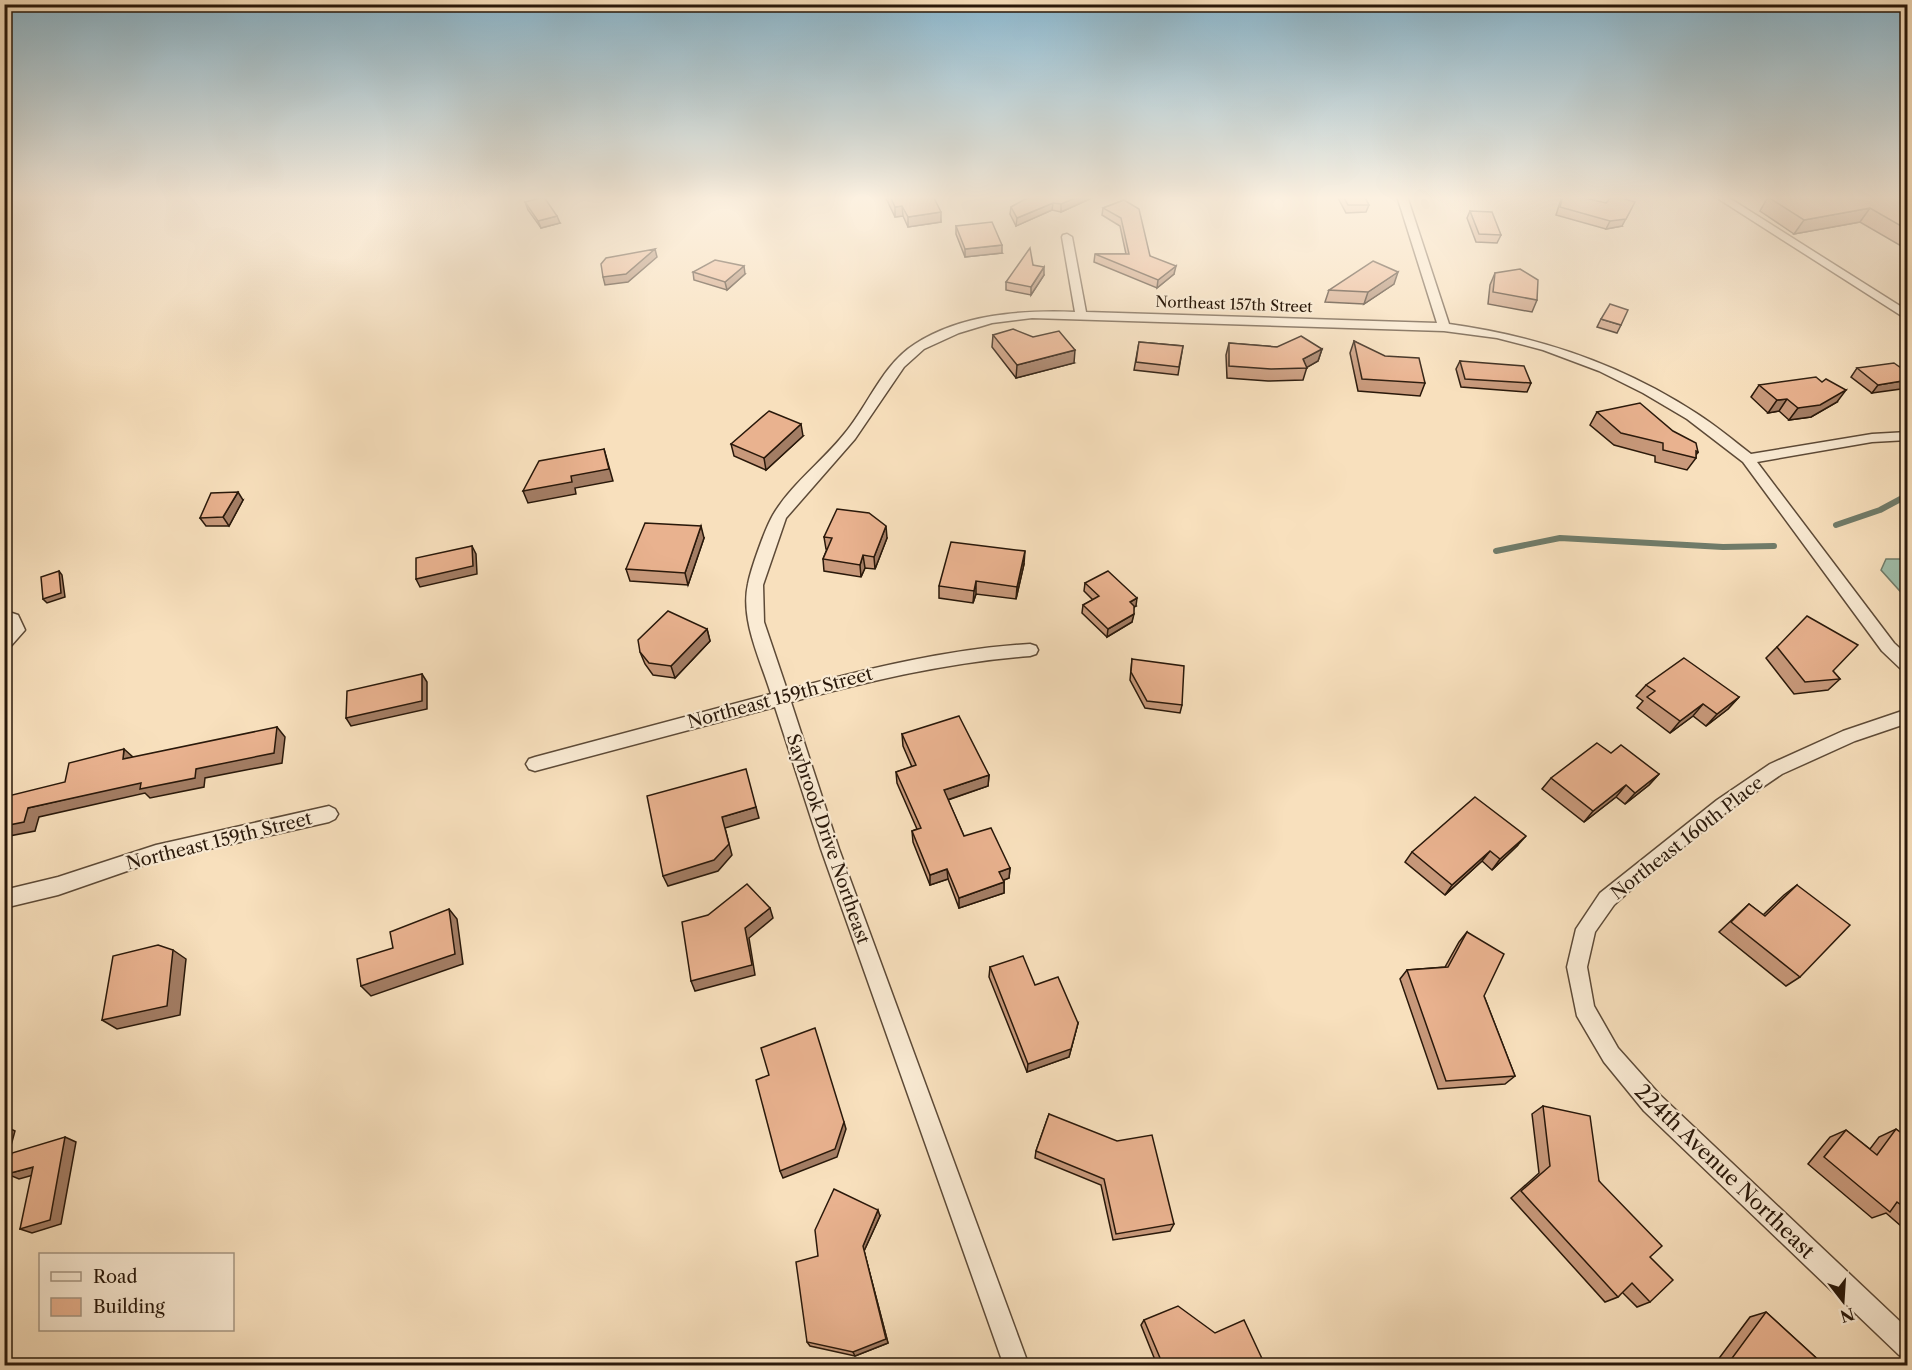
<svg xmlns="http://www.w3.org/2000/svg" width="1912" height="1370" viewBox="0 0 1912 1370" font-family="'Libre Caslon Text',serif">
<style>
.water{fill:#9fbeaa;stroke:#707c6a;stroke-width:1.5}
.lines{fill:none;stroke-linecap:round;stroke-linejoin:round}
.stream{stroke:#707c6a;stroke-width:6}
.minor-casing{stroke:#5d4a37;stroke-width:3}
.minor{fill:#faebd4;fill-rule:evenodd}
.wall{fill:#c8997b;stroke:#29180a;stroke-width:1.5}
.shaded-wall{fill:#a37d64;stroke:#29180a;stroke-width:1.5}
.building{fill:#e9b28f;stroke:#29180a;stroke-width:1.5}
.labels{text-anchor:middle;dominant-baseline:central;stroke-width:4.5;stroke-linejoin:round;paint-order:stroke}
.far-street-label{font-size:15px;fill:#29180a;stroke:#faebd4}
.street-label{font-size:18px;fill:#29180a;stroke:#faebd4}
.near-street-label{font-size:21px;fill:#29180a;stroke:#faebd4}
</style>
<rect width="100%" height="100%" fill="#f8e0bd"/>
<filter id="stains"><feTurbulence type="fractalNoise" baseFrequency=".00333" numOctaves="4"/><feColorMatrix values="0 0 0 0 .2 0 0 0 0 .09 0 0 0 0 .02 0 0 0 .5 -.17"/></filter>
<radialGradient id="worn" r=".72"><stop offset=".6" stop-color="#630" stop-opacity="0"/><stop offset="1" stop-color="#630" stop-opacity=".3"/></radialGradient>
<!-- water -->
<path class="water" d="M1886,559H1907V599L1881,570Z"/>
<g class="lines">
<!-- stream -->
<g class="stream">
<path d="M1836,525L1880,510L1908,495"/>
<path d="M1496,551L1560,538L1723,547L1774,546"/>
</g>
<!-- minor casing -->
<g class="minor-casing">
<g id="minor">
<path d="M1397,196H1407L1449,324C1537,336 1621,364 1696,413C1715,425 1733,440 1751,454L1872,434L1908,432V440L1872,442L1757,462L1894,643L1908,656V672L1902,670L1882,651L1743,462L1687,419L1643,393L1599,371L1543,350L1497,338L1444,331L1032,318L992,323L959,333L924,349L904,367L855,439L786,518L763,585L764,622L787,690C867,669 947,649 1030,644L1036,646L1038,650L1036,654L1030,656C948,662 870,681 791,702L839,849L1029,1366H1004L821,849L775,707L535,771L529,769L526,764L529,759L535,757L771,694C761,661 740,620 748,584C751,568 765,529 773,515C791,484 823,461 845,433C869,404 883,364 915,344C961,314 1022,310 1075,312L1062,237L1063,235L1067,234L1072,237L1086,312L1437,323Z"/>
<path d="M1714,196H1726L1908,311V320Z"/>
<path d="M12,613L18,615L25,630L10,647L4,649V633L9,629L4,626V614Z"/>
<path d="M1908,709V723L1855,741L1782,774L1729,810L1642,880L1614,905L1595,932L1587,967L1594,1006L1618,1048L1660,1095L1908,1329V1358L1899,1355L1644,1111L1604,1062L1577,1016L1567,967L1576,929L1600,893L1717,800L1770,764L1843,731Z"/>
<path d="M329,806L335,809L338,814L335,819L329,822L156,861L58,895L4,908V890L58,877L156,845Z"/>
</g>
</g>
<!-- minor -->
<use href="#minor" class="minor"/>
</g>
<!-- wall -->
<g class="wall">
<path d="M885,196H933L941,222L908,227L903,216L895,217Z"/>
<path d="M1031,196H1094V197L1061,212L1052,210L1016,226L1010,214L1011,207Z"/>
<path d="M1337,196H1364L1369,205L1366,212L1346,213Z"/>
<path d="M1562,196H1576L1622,226L1606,229L1556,215Z"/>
<path d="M1908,196V250L1860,222L1794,234L1760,211L1768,197Z"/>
<path d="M1124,200L1150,256L1174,274L1157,288L1094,262L1095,254H1126L1120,226L1102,215L1103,208Z"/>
<path d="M525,202L560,223L541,228L528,210Z"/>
<path d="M1470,211L1501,235L1497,243L1476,242L1467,218Z"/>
<path d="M956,226L1002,253L965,257L956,234Z"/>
<path d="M1033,265L1044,275L1031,295L1006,290V282Z"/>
<path d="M693,272L745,274L727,290L694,280Z"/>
<path d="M1495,273L1537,300L1532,312L1488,304L1490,285Z"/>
<path d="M1394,284L1364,304L1325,302L1329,290Z"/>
<path d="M1601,319L1621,325L1617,333L1597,327Z"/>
<path d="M993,335L1074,363L1016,378L992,347Z"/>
<path d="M1354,341L1425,383L1420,396L1358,391L1350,353Z"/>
<path d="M1139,342L1183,346L1178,375L1134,370Z"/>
<path d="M1229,343L1277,347L1322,349L1318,361L1307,367L1303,380L1268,381L1227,378L1226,355Z"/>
<path d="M1460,361L1531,383L1527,392L1461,387L1456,369Z"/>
<path d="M1857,368L1908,373L1872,393L1851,377Z"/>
<path d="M1759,385L1837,402L1811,417L1789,420L1779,411L1768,413L1751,397Z"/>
<path d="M1597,412L1698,452L1696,455V458L1687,470L1655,462V456L1614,445L1590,425Z"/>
<path d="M803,436L766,470L734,456L731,444Z"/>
<path d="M243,500L229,526H206L200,518Z"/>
<path d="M824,537L887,538L875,569L865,568L861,577L824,571L823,559L827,549H826Z"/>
<path d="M704,538L688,585L630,581L626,569Z"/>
<path d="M1024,564L1016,599L976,594L973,603L939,598V586Z"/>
<path d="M1085,583L1136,606L1134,607L1132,622L1107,637L1082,613L1083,605L1093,600L1084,591Z"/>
<path d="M707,629L710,641L675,678L653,675L645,664L640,652Z"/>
<path d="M1777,647L1833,671L1840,679L1828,690L1794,694L1766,658Z"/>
<path d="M1132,659L1182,705L1180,713L1145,708L1130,680Z"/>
<path d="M1646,685L1739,697L1728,709L1706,726L1693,716L1670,733L1637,708L1643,701L1636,696Z"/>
<path d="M902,734L989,775L988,786L948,800L964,836L1010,868L1009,878L1004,880V893L959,908L948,879L930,885L913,842L912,831L917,829L897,783L896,772L912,767L903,746Z"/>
<path d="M1611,753L1659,774L1649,785L1625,804L1616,797L1584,822L1542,789L1551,778Z"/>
<path d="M1517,846L1492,870L1482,861L1445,895L1405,862L1412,852Z"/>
<path d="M1797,885L1800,977L1786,986L1719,932L1737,915L1749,904L1763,915L1784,895Z"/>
<path d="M1467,932L1484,996L1515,1076L1505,1084L1438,1089L1400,979L1407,970L1445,967L1459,942Z"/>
<path d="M990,967L1035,985L1078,1023L1069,1057L1027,1072L989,977Z"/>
<path d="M1543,1106L1599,1181L1650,1257V1302L1637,1307L1622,1292L1618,1297L1605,1302L1511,1198L1539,1173L1532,1114Z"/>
<path d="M1049,1114L1174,1224L1170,1231L1113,1240L1101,1185L1035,1158L1036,1151Z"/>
<path d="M1896,1129L1908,1138V1232L1886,1213L1872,1218L1808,1164L1830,1137L1846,1130L1870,1149L1879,1137Z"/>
<path d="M880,1216L864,1251L888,1343L855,1356L810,1346L807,1342L818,1256Z"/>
<path d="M1766,1312L1824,1365H1714L1750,1317Z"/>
<path d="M1144,1320L1265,1365H1157L1141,1325Z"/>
</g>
<!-- shaded-wall -->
<g class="shaded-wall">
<path d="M1080,196H1094V197L1061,212V204Z"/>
<path d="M1053,203L1052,210L1016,226L1017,218Z"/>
<path d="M902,206L903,216L895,217V207Z"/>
<path d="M1870,208L1860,222L1794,234L1804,220Z"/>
<path d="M1631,209L1622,226L1606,229L1610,221Z"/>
<path d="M941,212V222L908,227V217Z"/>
<path d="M557,216L560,223L541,228L538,221Z"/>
<path d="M1002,245V253L965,257V249Z"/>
<path d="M655,249L657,257L628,282L605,285L603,277Z"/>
<path d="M744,266L745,274L727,290L725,282Z"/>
<path d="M1176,266L1174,274L1157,288L1158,280Z"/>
<path d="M1044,267V275L1031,295V287Z"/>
<path d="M1398,272L1394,284L1364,304L1368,292Z"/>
<path d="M1322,349L1318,361L1306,368L1303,359Z"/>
<path d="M1075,350L1074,363L1016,378L1017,365Z"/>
<path d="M1908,380V388L1872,393L1878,385Z"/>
<path d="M1846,390L1837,402L1811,417L1789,420L1798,408Z"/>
<path d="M1787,399L1779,411L1768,413L1777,400Z"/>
<path d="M801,424L803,436L766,470L764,458Z"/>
<path d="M604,449L613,481L575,488L576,494L528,503L523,491L571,476Z"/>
<path d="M238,492L243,500L229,526L223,517Z"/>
<path d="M701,526L704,538L688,585L685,573Z"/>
<path d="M886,526L887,538L875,569L874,557Z"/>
<path d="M472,546L476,554L477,574L420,587L416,579Z"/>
<path d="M1025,551L1024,564L1016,599L1017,587Z"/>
<path d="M863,555L865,568L861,577L860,565Z"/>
<path d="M59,571L62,575L65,597L47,603L43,599Z"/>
<path d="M976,581V594L973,603L974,591Z"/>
<path d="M1137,598L1136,606L1128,610L1130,602Z"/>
<path d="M1134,614L1132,622L1107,637L1108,629Z"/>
<path d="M707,629L710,641L675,678L671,666Z"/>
<path d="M422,674L427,682V709L351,726L346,718Z"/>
<path d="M1739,697L1728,709L1706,726L1717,714Z"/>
<path d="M1703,704L1693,716L1670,733L1680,721Z"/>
<path d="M277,727L285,737L282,763L205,778L204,787L150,798L145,793L39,817L35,831L4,837V826L28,808L196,769Z"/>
<path d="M124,749L134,758L123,759Z"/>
<path d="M1659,774L1649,785L1625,804L1635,793Z"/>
<path d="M989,775L988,786L944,801V790Z"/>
<path d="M1626,785L1616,797L1584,822L1593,811Z"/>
<path d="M756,807L759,818L725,828L732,855L718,871L668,886L663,876L722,817Z"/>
<path d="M1526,836L1517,846L1492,870L1500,859Z"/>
<path d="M1490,851L1482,861L1445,895L1452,885Z"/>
<path d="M1010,868L1009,878L999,882V872Z"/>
<path d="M947,869L948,879L930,885V875Z"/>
<path d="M1004,882V893L959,908V898Z"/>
<path d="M770,908L773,918L749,938L755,975L695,991L691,981L745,928Z"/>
<path d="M449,909L457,919L463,964L371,996L361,986Z"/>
<path d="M173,950L186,959L180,1015L117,1029L102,1020Z"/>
<path d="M1078,1023L1069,1057L1027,1072L1028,1064Z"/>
<path d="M844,1122L846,1129L837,1157L783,1178L780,1171Z"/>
<path d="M4,1126L15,1131L4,1171Z"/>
<path d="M65,1137L76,1142L61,1224L32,1233L20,1229Z"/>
<path d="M33,1167L44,1172L19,1179L7,1174Z"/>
<path d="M878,1210L880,1216L864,1251L888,1343L855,1356L853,1352L863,1246Z"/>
</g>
<!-- building -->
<g class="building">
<path d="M890,196H933L941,212L908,217L902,206L895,207Z"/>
<path d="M1031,196H1080L1061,204L1053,203L1017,218L1011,207Z"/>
<path d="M1343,196H1364L1369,205H1348Z"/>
<path d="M1563,196H1576L1606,203L1612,196H1616L1635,202L1626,219L1610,221L1560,207Z"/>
<path d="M1772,196H1908V230L1870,208L1804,220L1768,197Z"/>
<path d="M544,197L557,216L538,221L525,202Z"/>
<path d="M1124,200L1139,209L1150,256L1176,266L1158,280L1095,254H1129L1121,218L1103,208Z"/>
<path d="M1470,211L1492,212L1501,235L1479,234Z"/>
<path d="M992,222L1002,245L965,249L956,226Z"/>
<path d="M1030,248L1033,265L1044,267L1031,287L1006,282Z"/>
<path d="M655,249L626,274L603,277L601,264L606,258Z"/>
<path d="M715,260L744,266L725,282L693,272Z"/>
<path d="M1373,261L1398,272L1368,292L1329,290Z"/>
<path d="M1520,269L1538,280L1537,300L1493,292L1495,273Z"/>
<path d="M1610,304L1628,310L1621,325L1601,319Z"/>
<path d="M1013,329L1033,337L1059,331L1075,350L1017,365L993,335Z"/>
<path d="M1301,336L1322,349L1303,359L1307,368L1271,369L1229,366V343L1277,347Z"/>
<path d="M1354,341L1385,356L1419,358L1425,383L1362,379Z"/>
<path d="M1139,342L1183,346L1179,367L1136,362Z"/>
<path d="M1460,361L1524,366L1531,383L1465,379Z"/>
<path d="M1894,363L1908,373V380L1878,385L1857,368Z"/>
<path d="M1816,377L1822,382L1826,379L1846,390L1820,405L1798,408L1787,399L1777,400L1759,385Z"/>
<path d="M1640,403L1673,431L1696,443L1698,452L1696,451V458L1663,450V443L1621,433L1597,412Z"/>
<path d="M769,411L801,424L764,458L731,444Z"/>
<path d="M604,449L609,469L571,476L572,482L523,491L539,461Z"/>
<path d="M238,492L223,517L200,518L211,493Z"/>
<path d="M837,509L869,513L886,526L874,557L863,555L860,565L823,559L832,538L824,537Z"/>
<path d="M645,523L701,526L685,573L626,569Z"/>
<path d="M951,542L1025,551L1017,587L976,581L974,591L939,586Z"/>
<path d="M472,546L473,566L416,579V558Z"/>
<path d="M59,571L61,593L43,599L41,577Z"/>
<path d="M1108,571L1137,598L1130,602L1134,606V614L1108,629L1083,605L1099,596L1085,583Z"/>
<path d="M668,611L707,629L671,666L649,663L640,652L638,640Z"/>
<path d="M1807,616L1858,645L1833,671L1840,679L1805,682L1777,647Z"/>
<path d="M1684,658L1739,697L1717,714L1703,704L1680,721L1647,697L1655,691L1646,685Z"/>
<path d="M1132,659L1184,666L1182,705L1147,701L1131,672Z"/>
<path d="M422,674V701L346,718L347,691Z"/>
<path d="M959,716L989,775L944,790L964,836L991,828L1010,868L999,872L1004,882L959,898L947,869L930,875L912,831L921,828L896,772L916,765L902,734Z"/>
<path d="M277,727L274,753L196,769L195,778L140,789L141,783L28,808L24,822L4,826V797L65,782L69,763L124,749L123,759Z"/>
<path d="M1597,743L1611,753L1621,745L1659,774L1635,793L1626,785L1593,811L1551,778Z"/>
<path d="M746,769L756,807L722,817L729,844L714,860L663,876L647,796Z"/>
<path d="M1475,797L1526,836L1500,859L1490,851L1452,885L1412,852Z"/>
<path d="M747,884L770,908L745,928L752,965L691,981L682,922L708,915Z"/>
<path d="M1797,885L1850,925L1800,977L1731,922L1749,904L1765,916Z"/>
<path d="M449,909L455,954L361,986L357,959L393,948L390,932Z"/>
<path d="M1467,932L1504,954L1484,996L1515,1076L1446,1081L1407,970L1448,967Z"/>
<path d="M158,945L173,950L167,1006L102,1020L113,956Z"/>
<path d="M1023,956L1035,985L1058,977L1078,1023L1071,1049L1028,1064L990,967Z"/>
<path d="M815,1028L844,1122L835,1149L780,1171L756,1080L769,1075L761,1048Z"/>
<path d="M1543,1106L1590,1116L1599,1181L1662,1246L1650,1257L1673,1280L1650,1302L1632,1283L1618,1297L1521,1191L1550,1166Z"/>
<path d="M1049,1114L1117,1141L1152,1135L1174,1224L1116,1234L1104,1179L1036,1151Z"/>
<path d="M1896,1129L1908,1138V1210L1897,1202L1890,1212L1824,1157L1846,1130L1877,1155Z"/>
<path d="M65,1137L50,1220L20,1229L33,1167L7,1174L12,1153Z"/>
<path d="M834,1189L878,1210L863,1246L886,1339L853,1352L807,1342L796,1262L818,1256L815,1230Z"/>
<path d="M1178,1306L1215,1333L1244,1320L1265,1365H1163L1144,1320Z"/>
<path d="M1766,1312L1824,1365H1727Z"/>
</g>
<!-- sky -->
<linearGradient id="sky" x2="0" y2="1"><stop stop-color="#8bb8cf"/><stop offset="0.51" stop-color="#fcf1e1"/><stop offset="1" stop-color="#fcf1e1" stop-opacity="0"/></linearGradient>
<rect width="1912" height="388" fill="url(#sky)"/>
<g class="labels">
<!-- far-street labels -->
<g class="far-street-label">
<text transform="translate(1234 304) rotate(2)">Northeast 157th Street</text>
</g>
<!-- street labels -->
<g class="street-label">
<text transform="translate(780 698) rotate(-15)">Northeast 159th Street</text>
<text transform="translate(1687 838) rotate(-38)">Northeast 160th Place</text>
<text transform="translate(828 839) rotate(71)">Saybrook Drive Northeast</text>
<text transform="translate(219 841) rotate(-14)">Northeast 159th Street</text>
</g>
<!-- near-street labels -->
<g class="near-street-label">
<text transform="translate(1725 1171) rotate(44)">224th Avenue Northeast</text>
</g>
</g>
<!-- margin -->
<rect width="1912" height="1370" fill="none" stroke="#f8e0bd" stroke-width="24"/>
<rect x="6" y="6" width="1900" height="1358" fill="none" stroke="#29180a" stroke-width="3"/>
<rect x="12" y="12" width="1888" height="1346" fill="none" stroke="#29180a" stroke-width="1.5"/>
<!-- legend -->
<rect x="39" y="1253" width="195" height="78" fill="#faebd4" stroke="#a69783" stroke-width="1.5"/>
<rect x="51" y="1272" width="30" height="9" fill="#faebd4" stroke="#a69783" stroke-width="1.5"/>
<text x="93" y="1283" font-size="18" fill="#29180a">Road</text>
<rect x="51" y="1298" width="30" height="18" fill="#e9b28f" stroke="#a69783" stroke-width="1.5"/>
<text x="93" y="1313" font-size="18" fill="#29180a">Building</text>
<!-- north arrow -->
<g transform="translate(1843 1301) rotate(163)" stroke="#faebd4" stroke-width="4.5" paint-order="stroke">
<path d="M0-4.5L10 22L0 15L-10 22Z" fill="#29180a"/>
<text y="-9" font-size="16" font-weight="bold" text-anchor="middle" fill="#29180a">N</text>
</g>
<rect width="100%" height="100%" filter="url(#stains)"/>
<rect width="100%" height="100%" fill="url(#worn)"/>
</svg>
